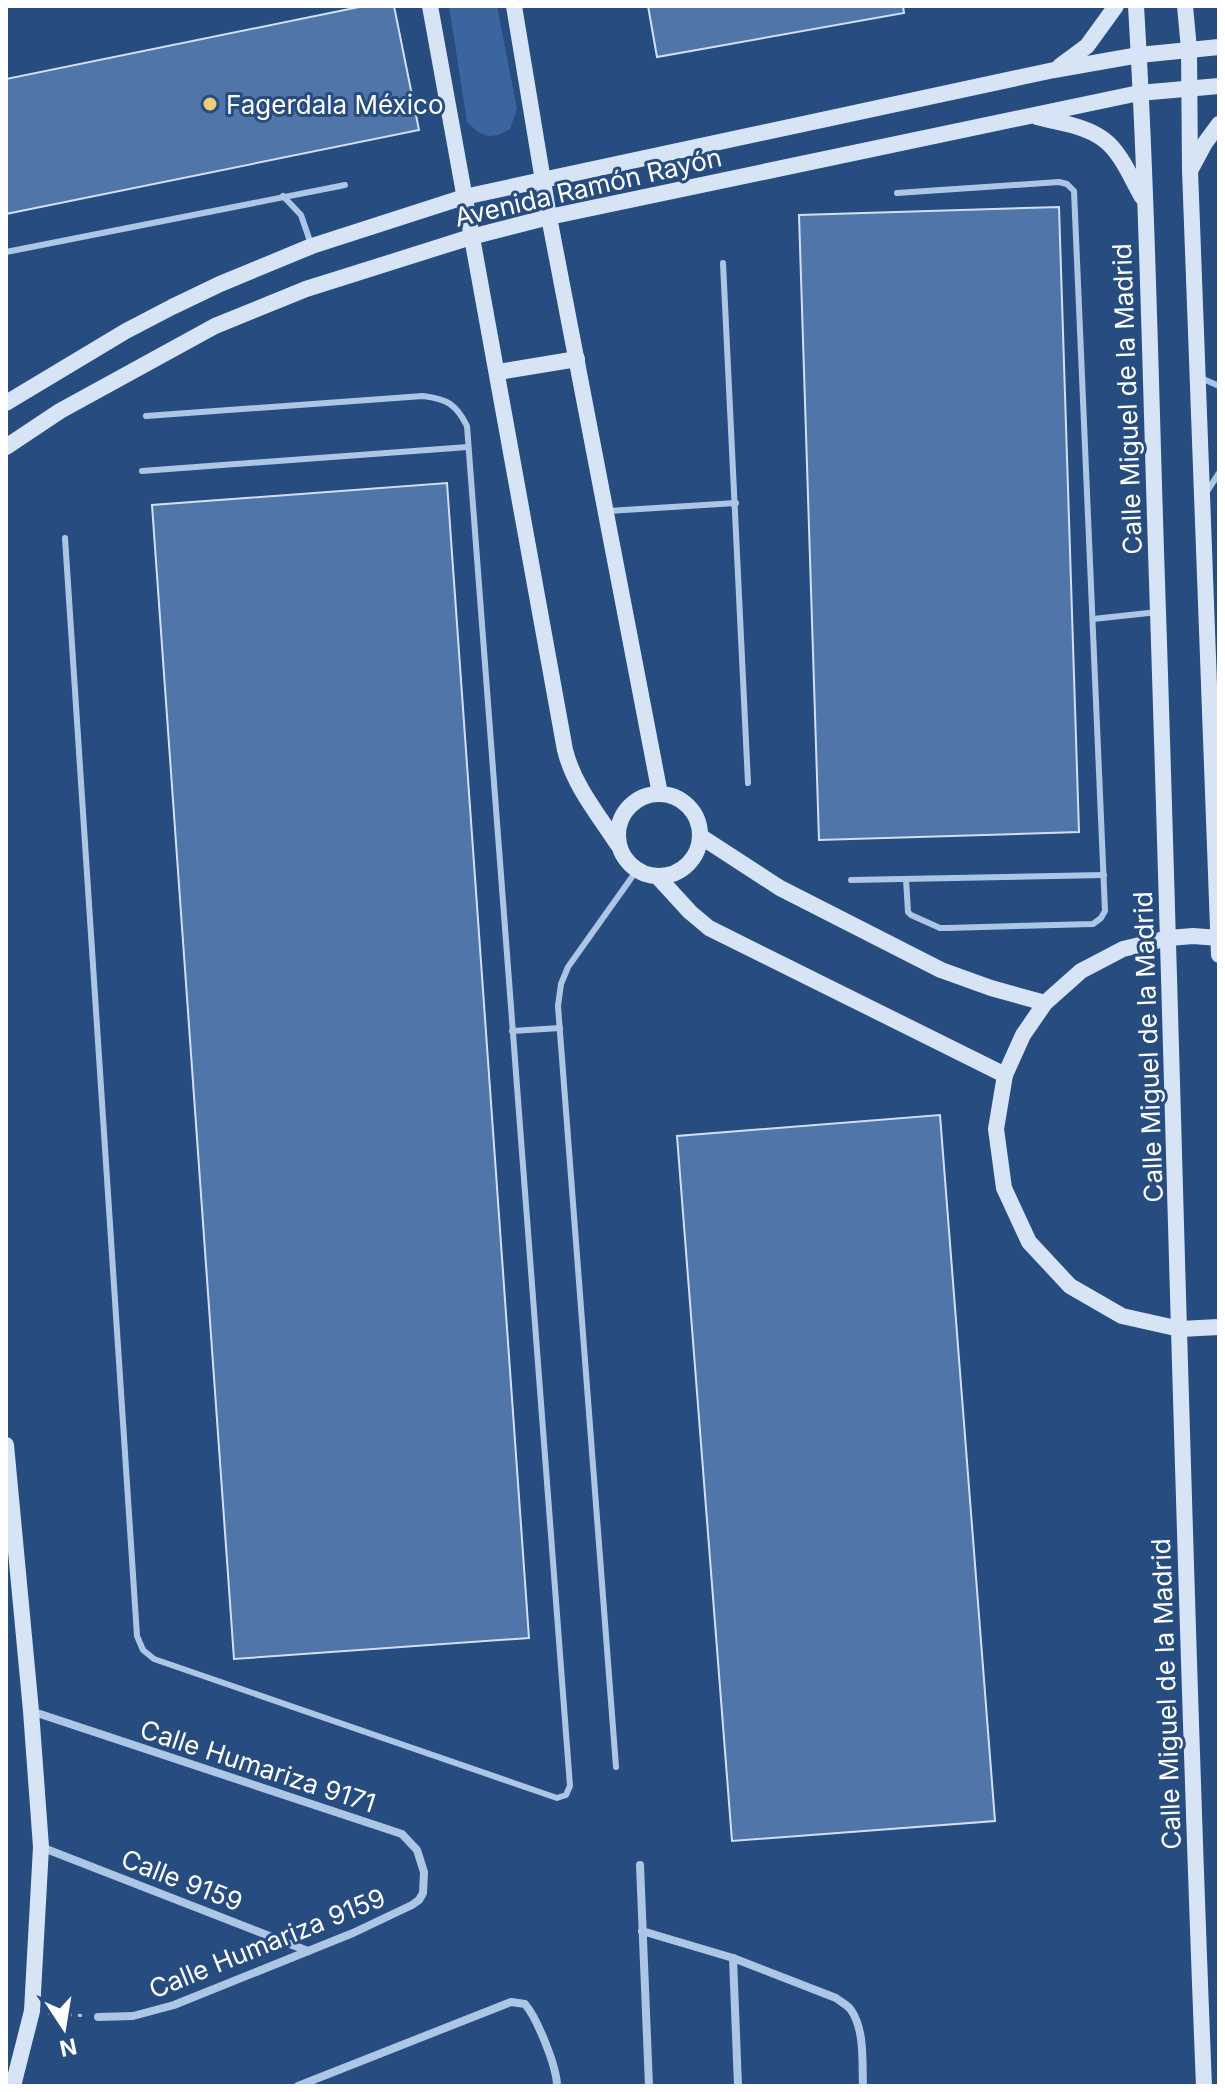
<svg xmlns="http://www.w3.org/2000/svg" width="1225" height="2092" viewBox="0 0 1225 2092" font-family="Inter,sans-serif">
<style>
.green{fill:#3b659e}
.building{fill:#4f75a9;stroke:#d1e0f5;stroke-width:2}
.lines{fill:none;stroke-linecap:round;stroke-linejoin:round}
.path{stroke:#aec6e6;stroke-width:3;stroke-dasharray:4 6;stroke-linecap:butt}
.lane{stroke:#aec6e6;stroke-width:6}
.street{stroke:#aec6e6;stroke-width:8}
.secondary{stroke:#d7e4f6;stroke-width:16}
.poi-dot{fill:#eece74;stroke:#274c80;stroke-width:3}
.labels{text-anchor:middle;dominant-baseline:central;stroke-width:6;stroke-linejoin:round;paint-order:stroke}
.poi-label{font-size:26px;fill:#fff;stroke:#274c80;text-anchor:start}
.street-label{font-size:26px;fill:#fff;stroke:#274c80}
</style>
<rect width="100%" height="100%" fill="#274c80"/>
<!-- green -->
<path class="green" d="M449,6H497L517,109L510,129C490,140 483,138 467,122Z"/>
<!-- building -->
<g class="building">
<path d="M364,6H394L419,130L6,214V79Z"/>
<path d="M648,6H903L904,13L657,57Z"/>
<path d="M1059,207L1079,832L819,840L799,215Z"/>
<path d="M447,483L529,1638L234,1659L152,505Z"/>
<path d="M940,1115L995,1821L732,1841L677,1136Z"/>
</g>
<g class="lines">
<!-- path -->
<path class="path" d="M48,2013L88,2016"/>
<!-- lane -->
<g class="lane">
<path d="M897,193L1059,182L1067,184L1074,191L1105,911L1101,918L1093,924L947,928H940L911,915L908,912L906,879"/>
<path d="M283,196L301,215L311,244"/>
<path d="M6,252L345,185"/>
<path d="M723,263L748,783"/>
<path d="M1201,378L1219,386"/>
<path d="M142,471L468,447"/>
<path d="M1206,493L1219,473"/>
<path d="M608,511L736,503"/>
<path d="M65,538L137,1636L143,1650L154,1659L557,1798L566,1795L570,1786L467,426C456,404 447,399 423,396L146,416"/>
<path d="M1093,619L1158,612"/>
<path d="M851,880L1104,875"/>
<path d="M512,1031L560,1028"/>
<path d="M616,1767L558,1006L561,984L568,967L637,870"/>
</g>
<!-- street -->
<g class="street">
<path d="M31,1711L402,1834L417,1850L424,1872L423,1893L419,1900L412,1905L353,1933L174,2005L133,2016L98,2017"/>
<path d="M41,1847L308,1951"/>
<path d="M640,1865L649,2086"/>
<path d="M642,1931L733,1958L836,1998C841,2002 848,2005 851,2010C865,2030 862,2063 863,2086"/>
<path d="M733,1958L738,2086"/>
<path d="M298,2086L511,2002L525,2004C537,2018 557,2067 557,2086"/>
</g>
<!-- secondary -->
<g class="secondary">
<path d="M430,6L565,750C574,786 598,814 618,845"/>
<path d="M514,6L549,217L660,794"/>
<path d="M1136,6C1148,208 1151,410 1158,612C1174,1103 1184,1595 1204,2086"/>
<path d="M1185,6L1189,49L1190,170L1219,955"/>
<path d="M1060,66L1087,46L1116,6"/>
<path d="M1037,117C1059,123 1084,125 1103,139C1121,152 1131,178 1142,197"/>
<path d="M1191,169L1205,143L1219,124"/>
<path d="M498,372L577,359"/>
<path d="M6,403L126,331L172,307L220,284L312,246L464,197L1054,70L1139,55L1219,47"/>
<path d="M6,447L60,411L215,326L306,289L471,237L549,217L1139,93L1219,86"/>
<circle cx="659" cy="835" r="41"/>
<path d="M700,836L780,888L941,970L991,988L1045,1003"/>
<path d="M657,876L690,912L709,928L1005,1075"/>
<path d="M1219,938L1193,936L1169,938L1123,949L1081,971L1045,1003L1023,1035L1005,1075L996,1129L1004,1188L1029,1242L1070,1286L1122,1316L1180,1329L1219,1327"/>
<path d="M6,1445L31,1711L41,1847L32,2011L13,2086"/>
</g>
</g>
<!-- markers -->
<circle class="poi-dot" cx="210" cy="104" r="8"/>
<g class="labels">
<!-- poi labels -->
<g class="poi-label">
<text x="226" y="104">Fagerdala México</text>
</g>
<!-- street labels -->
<g class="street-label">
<text transform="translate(588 187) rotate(-13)">Avenida Ramón Rayón</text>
<text transform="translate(1127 399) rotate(-92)">Calle Miguel de la Madrid</text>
<text transform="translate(1148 1047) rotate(-92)">Calle Miguel de la Madrid</text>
<text transform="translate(1166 1694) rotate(-92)">Calle Miguel de la Madrid</text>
<text transform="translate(258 1766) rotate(18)">Calle Humariza 9171</text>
<text transform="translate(182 1880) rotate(21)">Calle 9159</text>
<text transform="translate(267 1943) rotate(-22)">Calle Humariza 9159</text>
</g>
</g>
<!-- border -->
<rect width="1225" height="2092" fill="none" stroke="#ffffff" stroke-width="16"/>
<!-- north arrow -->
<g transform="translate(64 2028) rotate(168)" stroke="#274c80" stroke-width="6" paint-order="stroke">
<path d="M0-6L14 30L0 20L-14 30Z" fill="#ffffff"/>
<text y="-12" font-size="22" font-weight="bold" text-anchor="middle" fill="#ffffff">N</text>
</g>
</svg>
